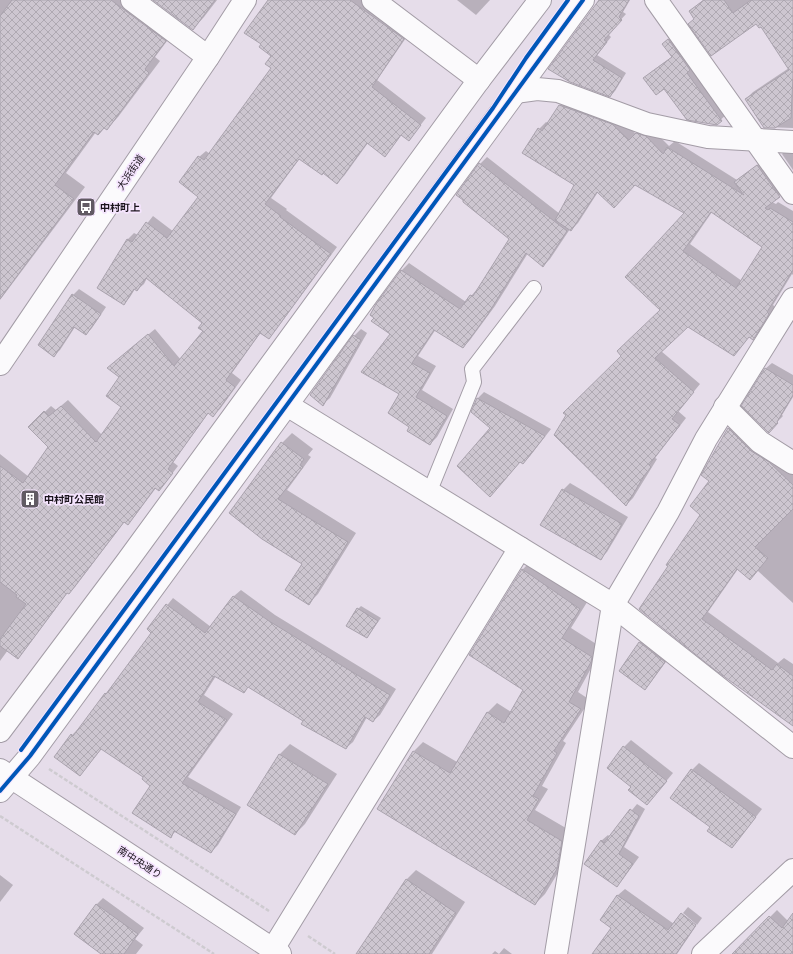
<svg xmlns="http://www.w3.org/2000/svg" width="793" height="954" viewBox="0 0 793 954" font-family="Commissioner,'Noto Sans JP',sans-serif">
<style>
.shadow{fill:#0003;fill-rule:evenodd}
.building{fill:url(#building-cross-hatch);stroke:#aaa3ae;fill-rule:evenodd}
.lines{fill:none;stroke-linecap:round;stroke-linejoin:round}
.service-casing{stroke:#a39ca6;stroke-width:16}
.minor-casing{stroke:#a39ca6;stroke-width:24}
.tertiary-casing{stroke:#a39ca6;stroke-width:24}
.path{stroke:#cecbd0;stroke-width:2.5;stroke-dasharray:4 2;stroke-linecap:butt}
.service{stroke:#fbfafc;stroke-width:14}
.minor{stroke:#fbfafc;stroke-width:22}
.tertiary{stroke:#fbfafc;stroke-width:22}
.cycleway-casing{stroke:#f5e4fe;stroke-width:6}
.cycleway{stroke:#0057b8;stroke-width:4}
.labels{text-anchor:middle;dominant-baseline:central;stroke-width:3.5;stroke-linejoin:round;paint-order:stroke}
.street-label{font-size:10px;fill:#19131b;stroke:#f5e4fe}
.poi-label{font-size:10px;font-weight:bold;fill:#19131b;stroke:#f5e4fe;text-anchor:start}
</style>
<defs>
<pattern id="building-cross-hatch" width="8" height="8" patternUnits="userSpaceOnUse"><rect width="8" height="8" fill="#cdc6d0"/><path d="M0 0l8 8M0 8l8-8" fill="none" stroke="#afa9b2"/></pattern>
</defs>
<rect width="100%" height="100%" fill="#e6ddea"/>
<!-- shadow -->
<g class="shadow">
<path d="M0,0H137L176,29L155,57L160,61L118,117L107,129L105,127L98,134L96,132L66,173L85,187L0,300Z"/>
<path d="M154,0H217L204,17L193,29Z"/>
<path d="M288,0H365L410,32L377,80L426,118L409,140L402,134L385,155L368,143L344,176L337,182L300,158L271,198L287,209L286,210L337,247L275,331L269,338L261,332L232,373L241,380L220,409L213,415L209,412L173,462L178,466L165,483L159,490L156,488L134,517L128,524L125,521L75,587L69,593L68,592L24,651L18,658L8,650L0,661V454L29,477L49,447L29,427L51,406L56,410L68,400L102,435L122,407L121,377L115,362L155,329L181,360L204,331L203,323L147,278L144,284L137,290L135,289L130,297L124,304L98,288L128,239L134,233L138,235L153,216L174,232L200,197L199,157L206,151L210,154L273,68V56Z"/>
<path d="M457,0H490L476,15Z"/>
<path d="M601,0H630L623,12L626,14L608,34L611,37L597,55L626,73L615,91L610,96L571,81Z"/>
<path d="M703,0H793V128L765,127L746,99L753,92L789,68L761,26L757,22L695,19L690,11Z"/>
<path d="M670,37L728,113L716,124L664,88L644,79L651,72L673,56L664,44Z"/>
<path d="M567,98L619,118L636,134L643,127L653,130L669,146L675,141L737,180L765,159L787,189L772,202L776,204L778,202L793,211V275L792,274L773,305L775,307L759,332L753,339L749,337L734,354L688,326L661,351L700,384L678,411L686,418L655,458L657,459L633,498L626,505L622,356L661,310L685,213L635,184L598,192L578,223L571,230L570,229L550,259L543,266L528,253L495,306L470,340L463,347L436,329L418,356L436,366L422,390L453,409L437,437L430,444L411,426L401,394L392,334L375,318L377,304L402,270L409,263L466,302L478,288L511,238L480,164L487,157L560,214L576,185L539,129L546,122L548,123L560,105ZM712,212L763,248L742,281L690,244Z"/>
<path d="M788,148H793V170L782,154Z"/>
<path d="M79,289L106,307L92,328L86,334L75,327L60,350L54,355L73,295Z"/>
<path d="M361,329L367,333L330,398L323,404L354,336Z"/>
<path d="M772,363L793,375V397L782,415L783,416L768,431L765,369Z"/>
<path d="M484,392L551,429L530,456L523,463L521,461L490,496L492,428L477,399Z"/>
<path d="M735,422L793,470V603L758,571L738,569L708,612L778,663L784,658L793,664V724L640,609L702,515L710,481L702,475L729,428Z"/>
<path d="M292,433L313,449L308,455L311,457L287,490L356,533L318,594L309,603L303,564L230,513L282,443Z"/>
<path d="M570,483L628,517L607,552L600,559L563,490Z"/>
<path d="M532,560L589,599L571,628L601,647L600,652L578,692L590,700L563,741L566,743L542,786L548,789L535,810L571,831L567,858L545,894L535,904L414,751L423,742L457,762L487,713L497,703L511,712L525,690L470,654L523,569Z"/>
<path d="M241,590L275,615L396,689L380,715L373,721L367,717L353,742L346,748L304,720L249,686L244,691L216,676L204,695L233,714L188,777L241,807L218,845L211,852L176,831L170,837L151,785L144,777L102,748L86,768L72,735L78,729H79L153,633L148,629L173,598L211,627L234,596Z"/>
<path d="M361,606L381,618L367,637L358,609Z"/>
<path d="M647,636L671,655L651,682L645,689L620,671L640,642Z"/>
<path d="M631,740L673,773L647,804L632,787L624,747Z"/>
<path d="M290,744L337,774L305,824L295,834L248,805L280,754Z"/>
<path d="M699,763L762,809L738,840L731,847L712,827L692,770Z"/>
<path d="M637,804L645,809L624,847L639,857L623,879L617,886L601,841L608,835L610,837Z"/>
<path d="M416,870L465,902L432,954H357L406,880Z"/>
<path d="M0,875L13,885L0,902Z"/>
<path d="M625,889L674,924L681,914L696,926L677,954H593L612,927L601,920L618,895Z"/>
<path d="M103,898L144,928L135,939L143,945L136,954H101L75,934L97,904Z"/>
<path d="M688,907L702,918L697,925L683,913Z"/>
<path d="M777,910L788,921L793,915V950L789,954H733Z"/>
<path d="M504,948L512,954H492L495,951L499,954Z"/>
</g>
<!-- building -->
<g class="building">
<path d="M12,0H111L166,41L145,69L149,73L107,130L104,128L98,135L94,132L55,185L74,199L0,299V16Z"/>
<path d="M153,0H215L193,30Z"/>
<path d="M268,0H350L404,39L372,87L421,125L409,141L401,135L385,157L367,143L337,184L323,173L322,175L299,159L265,204L281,216L280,217L331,254L269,339L260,333L226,380L235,387L213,417L208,413L168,469L173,473L159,491L155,488L128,525L124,522L69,594L67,593L18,659L0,646V639L26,604L16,597L17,595L0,582V466L23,483L48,447L28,427L44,411L49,416L61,406L96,442L121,407L106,396L119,377L107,368L148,334L174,366L203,331L198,328L202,323L146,278L137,291L134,289L124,305L97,288L127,239L132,242L146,222L167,238L198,197L179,182L198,156L204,160L271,68L265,64L271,56L259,47L261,44L244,33Z"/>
<path d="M599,0H629L619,17L622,20L604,40L607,42L593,60L622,78L610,97L570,82L548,69Z"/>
<path d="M704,0H724L733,13L751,0H793V76L791,118L775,128H764L745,99L789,70L761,27L759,28L756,24L711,56L688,24L694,19L689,11Z"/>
<path d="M668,39L690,70L687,73L722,121L717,125L687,120L664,89L656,95L643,78L672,57L662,44Z"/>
<path d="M559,105L612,124L629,140L636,133L646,136L663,154L667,147L744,195L734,182L757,165L780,197L765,208L768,210L770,208L793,222V270L767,312L769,314L753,340L749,337L734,356L688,327L655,358L694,392L672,419L680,425L649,465L651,467L644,476L626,506L554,435L566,415L563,413L621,356L617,351L660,310L625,277L684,213L635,185L614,208L597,192L571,231L555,220L574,185L522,153L538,128L542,131ZM711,212L762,247L736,288L683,251Z"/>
<path d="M479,163L567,231L543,267L526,253L488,314L463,348L434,330L412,363L430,373L416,397L447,416L430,445L407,431L409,427L388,413L399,394L361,372L390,334L371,321L374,318L370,315L376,304L401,270L460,309L470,295L473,296L509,239L463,202V200L456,195Z"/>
<path d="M72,294L101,314L86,335L74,327L54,357L38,345Z"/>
<path d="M353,335L361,340L323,406L310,395Z"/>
<path d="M765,368L793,385V395L777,422L778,423L769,433L741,406Z"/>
<path d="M477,398L545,436L523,464L520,462L490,497L457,466L490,428L471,412Z"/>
<path d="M728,428L751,451L769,462L793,485V509L755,547L768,558L750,580L737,569L702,619L772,670L777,664L793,676V726L715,670L639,609L668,566L666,565L700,515L690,506L709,481L701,475Z"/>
<path d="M281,442L304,459L300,465L303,467L278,499L348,542L309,605L285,590L302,564L262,539L229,513Z"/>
<path d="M562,489L622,524L601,560L540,525Z"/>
<path d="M522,569L580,609L562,638L592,657L591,662L569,702L581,709L554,751L557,753L533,796L539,799L527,820L562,841L557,869L535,905L377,809L413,751L450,773L487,712L504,723L523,690L469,655Z"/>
<path d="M233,596L269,621L390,695L373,722L365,717L346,749L301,724L303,721L248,687L244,693L214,676L198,702L227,720L182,783L236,814L211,853L174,831L171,838L132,813L150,786L142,779L143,777L101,749L80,776L54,757L71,734L73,736L105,693L106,694L151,633L147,629L166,604L205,633Z"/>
<path d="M357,608L378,621L367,638L346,626Z"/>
<path d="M639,642L665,662L645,690L619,671Z"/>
<path d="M623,746L667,781L647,805L628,790L631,787L607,768Z"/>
<path d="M279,754L328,784L295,835L247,805Z"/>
<path d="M691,769L756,817L732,848L707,831L710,827L670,798Z"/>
<path d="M630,809L639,816L619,854L633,864L617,887L584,864L601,840L604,843Z"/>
<path d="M406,879L456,913L429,954H356Z"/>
<path d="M617,895L668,930L681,913L696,925L676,954H592L611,928L600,920Z"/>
<path d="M96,904L138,934L124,954H101L74,934Z"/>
<path d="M793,913V954H732L769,916L782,928Z"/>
</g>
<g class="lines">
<!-- service casing -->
<g class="service-casing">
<path id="service" d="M429,493L474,382L472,369L534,288"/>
</g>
<!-- minor casing -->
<g class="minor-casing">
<g id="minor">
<path d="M132,0L208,57"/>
<path d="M373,0L479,80"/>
<path d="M656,0L793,193"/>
<path d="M515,92L537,89L558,91L647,124L708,137L793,142"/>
<path d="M287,405L613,605L793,747"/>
<path d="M725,407L760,442L793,463"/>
<path d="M0,731L126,563L479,80L540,0"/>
<path d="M0,791L30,756L583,0"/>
<path d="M273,949L520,548"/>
<path d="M556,954L613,605L668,512L706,439L793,299"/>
<path d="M703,954L793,870"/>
</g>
</g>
<!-- tertiary casing -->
<g class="tertiary-casing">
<g id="tertiary">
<path d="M0,364L208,57L245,0"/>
<path d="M0,770L280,954"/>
</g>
</g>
<!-- path -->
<g class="path">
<path d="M49,769L269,911"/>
<path d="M0,816L214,954"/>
<path d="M308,936L335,954"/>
</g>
<!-- service -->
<use href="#service" class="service"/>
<!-- minor -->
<use href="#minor" class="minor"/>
<!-- tertiary -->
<use href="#tertiary" class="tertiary"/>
<!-- cycleway casing -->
<g class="cycleway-casing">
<g id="cycleway">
<path d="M21,750L493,108L526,58L568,0"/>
<path d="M0,791L30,756L583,0"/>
</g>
</g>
<!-- cycleway -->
<use href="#cycleway" class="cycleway"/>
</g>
<!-- icons -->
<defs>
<g id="bus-square" transform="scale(1)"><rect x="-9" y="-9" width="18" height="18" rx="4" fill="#615a63" stroke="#f5e4fe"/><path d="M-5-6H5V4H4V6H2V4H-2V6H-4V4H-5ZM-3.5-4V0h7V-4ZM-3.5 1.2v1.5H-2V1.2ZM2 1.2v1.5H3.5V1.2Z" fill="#fff"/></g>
<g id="building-square" transform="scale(1)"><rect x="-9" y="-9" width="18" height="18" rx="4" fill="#615a63" stroke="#f5e4fe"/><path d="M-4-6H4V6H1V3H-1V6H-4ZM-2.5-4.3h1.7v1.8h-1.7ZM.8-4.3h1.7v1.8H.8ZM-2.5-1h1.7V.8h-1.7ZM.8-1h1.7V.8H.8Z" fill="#fff"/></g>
</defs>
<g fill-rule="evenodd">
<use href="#bus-square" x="86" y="207"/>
<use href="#building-square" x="30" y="499"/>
</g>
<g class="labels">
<!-- street labels -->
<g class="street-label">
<text transform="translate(130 172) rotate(-56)">大浜街道</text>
<text transform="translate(140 862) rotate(33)">南中央通り</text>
</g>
<!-- poi labels -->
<g class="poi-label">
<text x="100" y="207">中村町上</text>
<text x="44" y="499">中村町公民館</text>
</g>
</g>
</svg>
